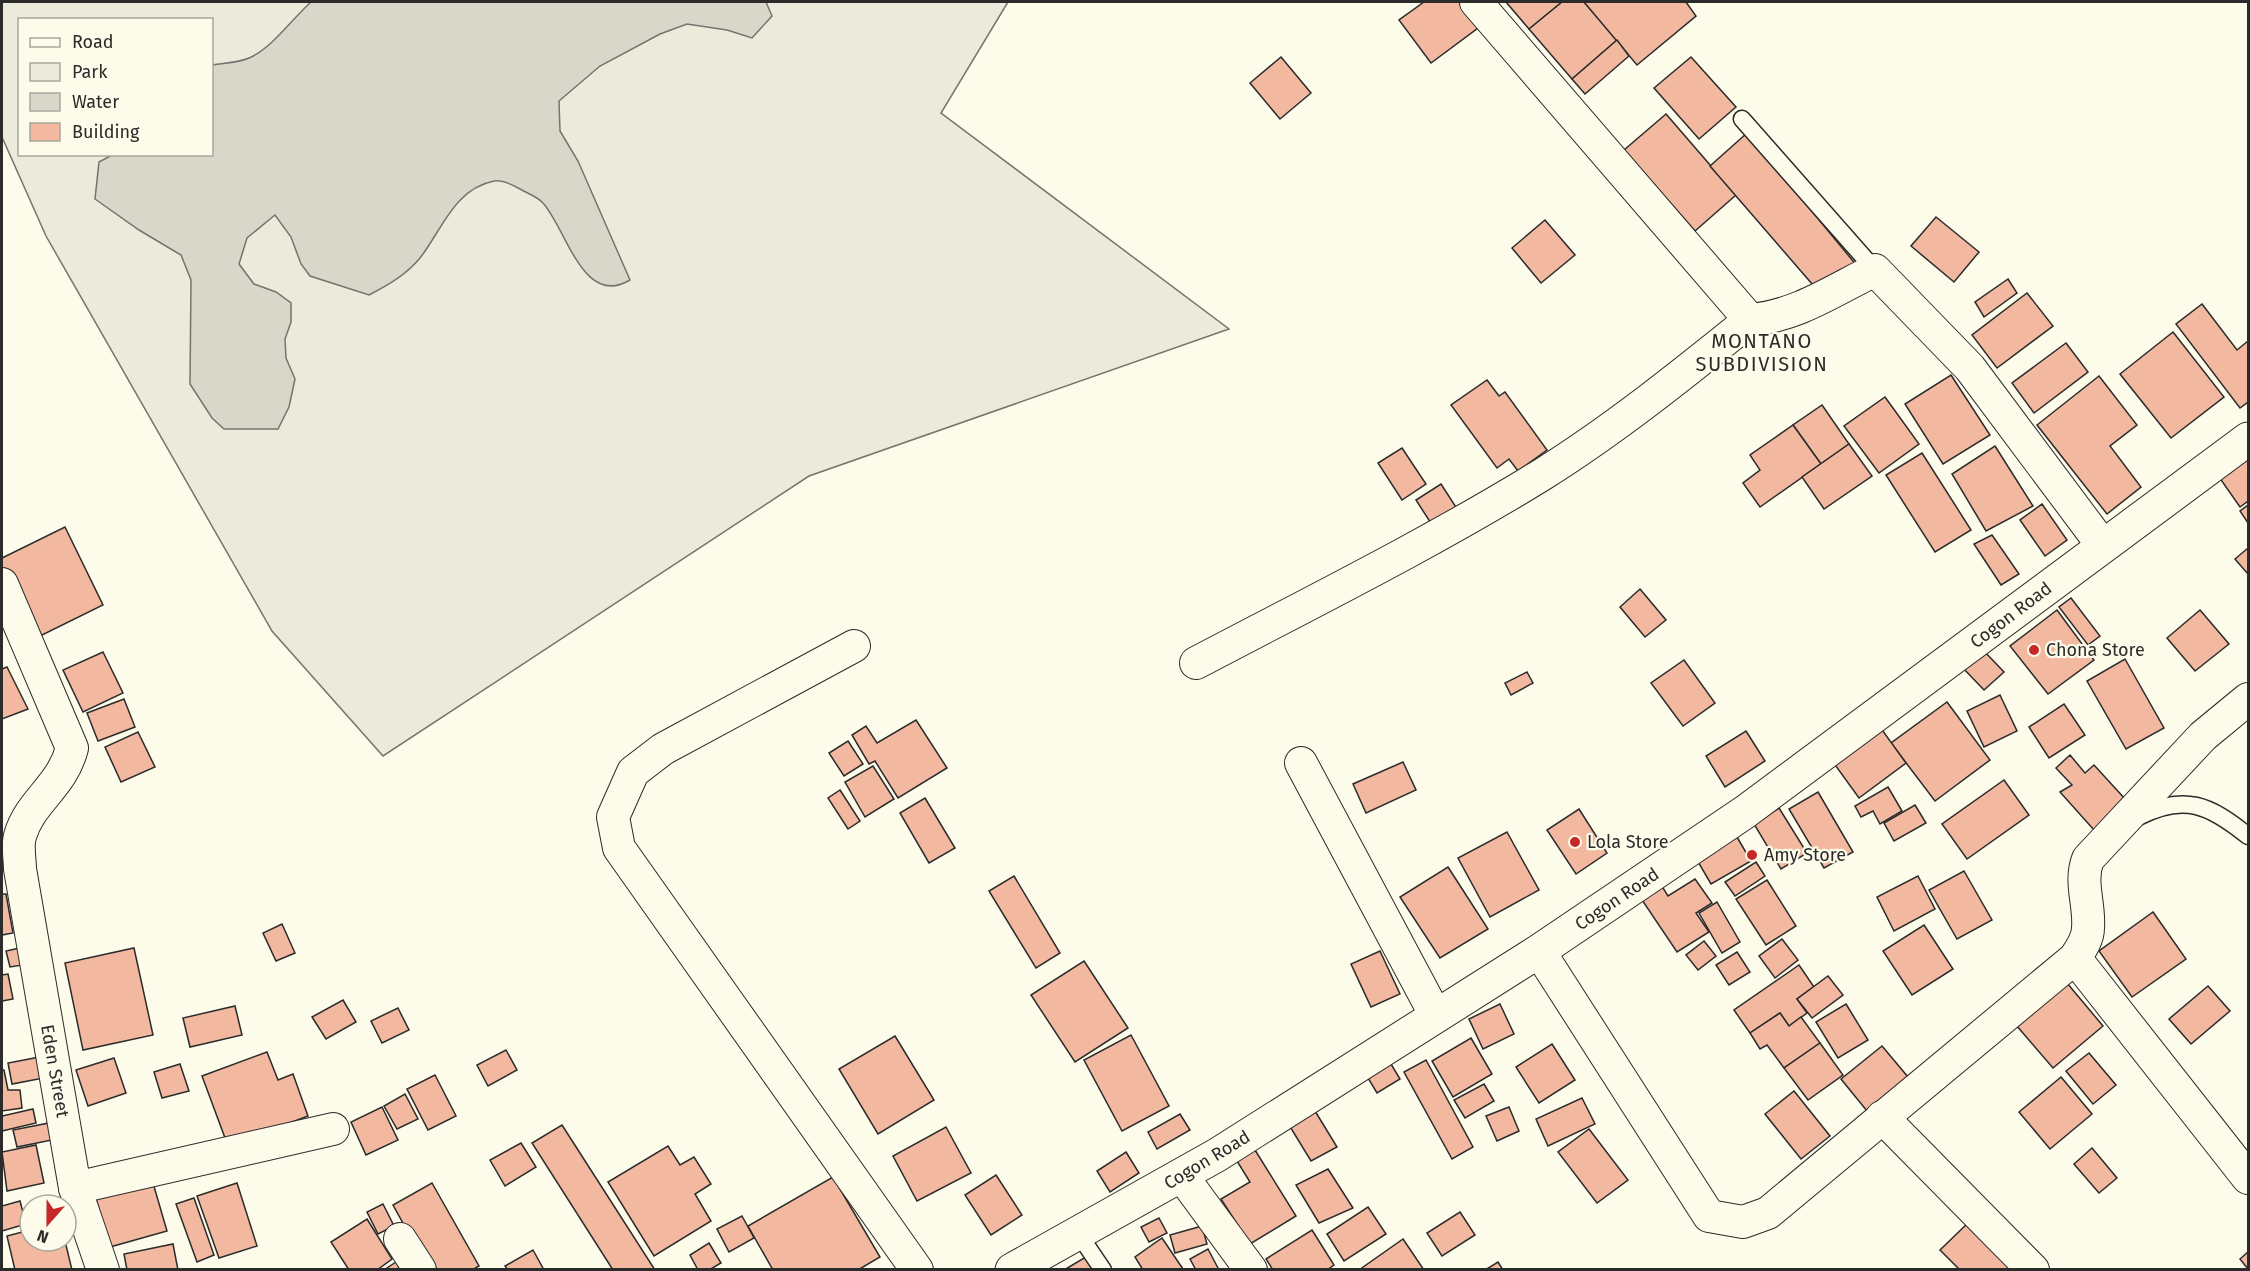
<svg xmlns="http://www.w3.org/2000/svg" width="2250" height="1271" viewBox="0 0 2250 1271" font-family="'Fira Sans',sans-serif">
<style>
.green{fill:#ecebdb;stroke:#74746e;stroke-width:1.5;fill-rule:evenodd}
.water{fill:#d8d7c9;stroke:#74746e;stroke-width:1.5}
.building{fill:#f2b8a0;stroke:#2b2b2b;stroke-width:1.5}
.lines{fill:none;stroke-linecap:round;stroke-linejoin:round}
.service-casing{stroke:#2b2b2b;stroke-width:19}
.minor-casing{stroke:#2b2b2b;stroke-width:34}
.tertiary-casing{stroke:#2b2b2b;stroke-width:35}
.service{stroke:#fdfbea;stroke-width:16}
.minor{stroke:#fdfbea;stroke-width:32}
.tertiary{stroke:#fdfbea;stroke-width:33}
.poi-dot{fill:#c62828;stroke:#fdfbea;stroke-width:2}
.labels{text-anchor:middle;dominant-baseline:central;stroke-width:4.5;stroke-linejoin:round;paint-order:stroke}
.street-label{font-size:18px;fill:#2b2b2b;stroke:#fdfbea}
.poi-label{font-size:18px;fill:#2b2b2b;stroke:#fdfbea;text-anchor:start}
.neighbourhood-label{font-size:20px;letter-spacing:1.5px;fill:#2b2b2b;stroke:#fdfbea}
</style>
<rect width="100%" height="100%" fill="#fdfbea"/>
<!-- green -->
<path class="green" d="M2,2H1008L941,113L1229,329L809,476L383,756L272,631L46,236L2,137ZM20,20H212V154H20Z"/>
<!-- water -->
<path class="water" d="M311,2H766L772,16L752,38L727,30L687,24L660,34L600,66L559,101L560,131L578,161L630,280C583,308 567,230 543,203C538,197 527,193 520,189C513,185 502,180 494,181C454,189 442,230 420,258C406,275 388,285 369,295L310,276L301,264L291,237L275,215L247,238L239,264L254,284L276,292L291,303V322L285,339L286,358L295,379L289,407L278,429H224L212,418L190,384L191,280L181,255L139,230L95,199L99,162L112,155L212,154V65C223,63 238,63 249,58C272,48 292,19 311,2Z"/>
<!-- building -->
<g class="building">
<path d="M1424,2H1459L1478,28L1431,63L1399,20Z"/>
<path d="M1506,2H1562L1529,29Z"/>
<path d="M1562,2H1584L1617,40L1572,79L1529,29Z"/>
<path d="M1584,2H1686L1696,16L1637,65Z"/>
<path d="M1617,40L1629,56L1585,94L1572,79Z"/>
<path d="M1281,57L1311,93L1280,119L1250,83Z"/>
<path d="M1691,57L1736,107L1699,139L1654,88Z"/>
<path d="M1666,114L1736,195L1695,231L1624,150Z"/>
<path d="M1747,133L1858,267L1819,292L1710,166Z"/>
<path d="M1936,217L1979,252L1954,282L1911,246Z"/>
<path d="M1545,220L1575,255L1541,283L1512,248Z"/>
<path d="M2008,279L2017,293L1984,317L1975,302Z"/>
<path d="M2027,293L2053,326L1997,368L1972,335Z"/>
<path d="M2202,304L2237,350L2248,341V402L2240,408L2176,324Z"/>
<path d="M2173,332L2224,397L2171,438L2120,374Z"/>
<path d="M2066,343L2088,372L2034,413L2012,383Z"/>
<path d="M1951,375L1990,435L1943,464L1905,404Z"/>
<path d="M2099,376L2137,425L2110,446L2141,487L2107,514L2037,425Z"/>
<path d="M1487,380L1499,396L1505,392L1547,450L1518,471L1509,459L1497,468L1451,405Z"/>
<path d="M1885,397L1919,444L1879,473L1844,426Z"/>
<path d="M1822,405L1849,444L1821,464L1793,425Z"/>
<path d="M1793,425L1821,464L1760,507L1743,483L1760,470L1750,455Z"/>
<path d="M1849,444L1872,476L1824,509L1802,477Z"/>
<path d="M1995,446L2033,506L1986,531L1952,474Z"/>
<path d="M1402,448L1426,484L1402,500L1378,463Z"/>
<path d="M1922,453L1971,530L1935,552L1886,475Z"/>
<path d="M2248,457V501L2240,507L2219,477Z"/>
<path d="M1441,484L1461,515L1436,531L1416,500Z"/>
<path d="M2042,504L2067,540L2045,556L2020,520Z"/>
<path d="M2248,505V523L2240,511Z"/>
<path d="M65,527L103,605L36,638L2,568V558Z"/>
<path d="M1992,535L2019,574L2001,585L1974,544Z"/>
<path d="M2248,548V572L2247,573L2235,559Z"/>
<path d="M1640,589L1666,620L1645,637L1620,607Z"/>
<path d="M2071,598L2100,636L2088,645L2059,607Z"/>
<path d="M2057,610L2094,660L2048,694L2010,646Z"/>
<path d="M2200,610L2229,644L2195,671L2167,638Z"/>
<path d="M1983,650L2004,672L1984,690L1963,668Z"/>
<path d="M103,652L123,693L83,712L63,670Z"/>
<path d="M2125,659L2164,728L2126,749L2087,681Z"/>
<path d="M1684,660L1715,703L1683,726L1651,683Z"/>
<path d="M7,667L28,709L2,719V669Z"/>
<path d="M1527,672L1533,683L1511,695L1505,683Z"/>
<path d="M2000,695L2017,731L1984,747L1967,711Z"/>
<path d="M124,699L135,727L98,741L87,713Z"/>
<path d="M1947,702L1990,760L1935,801L1891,743Z"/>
<path d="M2064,704L2085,735L2049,758L2029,727Z"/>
<path d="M916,720L947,768L898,798L875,761L869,764L852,735L866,726L877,743Z"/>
<path d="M1880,727L1906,763L1859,798L1833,762Z"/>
<path d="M1746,731L1765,761L1725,787L1706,756Z"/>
<path d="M138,732L155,767L121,782L105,747Z"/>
<path d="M848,741L863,764L844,776L829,753Z"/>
<path d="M2070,755L2085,773L2094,765L2126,800L2094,830L2060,792L2072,785L2056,768Z"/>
<path d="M1403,762L1416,790L1366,813L1353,784Z"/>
<path d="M873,766L894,799L865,817L845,782Z"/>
<path d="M2004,780L2029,815L1967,859L1942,824Z"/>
<path d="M1888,787L1902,811L1880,824L1873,811L1861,817L1855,806Z"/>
<path d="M840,790L860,821L848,829L828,798Z"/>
<path d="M1818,792L1853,852L1824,868L1789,809Z"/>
<path d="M925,798L955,848L929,863L900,813Z"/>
<path d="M1915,805L1926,823L1894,841L1884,823Z"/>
<path d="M1779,808L1807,853L1781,869L1754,824Z"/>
<path d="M1579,809L1607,853L1576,874L1547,830Z"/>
<path d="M1507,832L1539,890L1490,917L1458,858Z"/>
<path d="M1737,837L1751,861L1711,884L1697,860Z"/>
<path d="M1756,862L1765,876L1735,896L1725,882Z"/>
<path d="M1448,867L1488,929L1440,958L1400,897Z"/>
<path d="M1964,871L1992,920L1957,939L1929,890Z"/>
<path d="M1014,876L1060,953L1036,968L989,891Z"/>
<path d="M1918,876L1935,909L1894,931L1877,897Z"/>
<path d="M1695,879L1712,903L1696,913L1709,932L1677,952L1640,897L1660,883L1668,896Z"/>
<path d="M1767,880L1796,926L1766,945L1736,899Z"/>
<path d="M2,894H6L13,933L2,935Z"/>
<path d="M1717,902L1740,942L1722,953L1699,913Z"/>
<path d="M2153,912L2186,959L2132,997L2099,951Z"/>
<path d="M282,924L295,953L276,961L263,933Z"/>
<path d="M1924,925L1953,969L1912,995L1883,951Z"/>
<path d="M1782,939L1798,960L1775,978L1759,956Z"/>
<path d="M1704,941L1716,956L1698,970L1686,955Z"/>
<path d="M20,948L23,965L10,967L6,951Z"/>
<path d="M134,948L153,1035L83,1050L65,963Z"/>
<path d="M1380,951L1400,994L1371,1007L1351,964Z"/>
<path d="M1737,952L1750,972L1729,985L1716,965Z"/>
<path d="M1084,961L1128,1028L1075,1062L1031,995Z"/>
<path d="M1799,965L1814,987L1797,999L1807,1013L1789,1026L1780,1013L1750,1033L1734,1010Z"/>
<path d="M8,974L13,999L2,1001V975Z"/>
<path d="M1828,976L1843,995L1812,1018L1797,999Z"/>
<path d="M2067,983L2103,1026L2053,1068L2016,1025Z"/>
<path d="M2208,986L2230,1011L2191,1044L2169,1019Z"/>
<path d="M343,1000L356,1022L326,1039L312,1017Z"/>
<path d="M1500,1004L1514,1034L1483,1049L1469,1019Z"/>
<path d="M1846,1004L1868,1040L1838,1058L1816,1022Z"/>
<path d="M235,1006L242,1035L190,1047L183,1018Z"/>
<path d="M398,1008L409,1030L382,1043L371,1021Z"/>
<path d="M1780,1013L1789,1026L1801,1017L1820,1043L1784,1068L1767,1045L1760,1049L1750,1033Z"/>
<path d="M1131,1035L1169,1106L1122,1131L1084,1060Z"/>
<path d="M895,1036L934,1100L878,1134L839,1069Z"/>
<path d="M1471,1038L1492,1074L1453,1097L1432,1061Z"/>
<path d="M1820,1043L1843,1075L1808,1100L1784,1068Z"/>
<path d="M1552,1044L1575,1080L1539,1103L1516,1067Z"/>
<path d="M1882,1046L1908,1077L1867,1111L1841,1079Z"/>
<path d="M506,1050L517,1070L488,1086L477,1065Z"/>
<path d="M267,1052L278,1080L293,1074L308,1116L228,1146L202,1076Z"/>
<path d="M2089,1053L2116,1085L2093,1104L2066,1071Z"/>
<path d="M45,1056L49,1077L12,1084L8,1063Z"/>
<path d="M114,1058L126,1093L88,1106L76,1070Z"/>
<path d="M1388,1059L1400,1079L1377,1093L1365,1073Z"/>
<path d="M1426,1060L1473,1147L1452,1159L1404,1072Z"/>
<path d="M180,1064L189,1091L162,1098L154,1072Z"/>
<path d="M2,1070H4L8,1090H20L22,1108L2,1111Z"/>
<path d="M435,1075L456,1116L428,1130L407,1089Z"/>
<path d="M2061,1077L2092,1114L2050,1149L2019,1112Z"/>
<path d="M1484,1084L1494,1101L1465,1118L1454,1100Z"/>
<path d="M1794,1091L1830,1136L1801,1159L1765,1114Z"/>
<path d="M405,1094L418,1119L397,1129L384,1106Z"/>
<path d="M1582,1098L1595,1124L1548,1146L1536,1119Z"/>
<path d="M382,1107L398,1140L366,1155L351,1122Z"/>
<path d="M1509,1107L1519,1131L1497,1141L1486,1116Z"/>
<path d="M33,1109L36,1123L2,1131V1116Z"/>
<path d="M1315,1111L1337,1147L1311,1161L1289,1125Z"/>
<path d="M1180,1114L1190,1130L1157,1149L1148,1132Z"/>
<path d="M49,1123L52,1140L17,1147L13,1130Z"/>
<path d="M562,1125L655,1270H613L532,1143Z"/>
<path d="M946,1127L971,1173L917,1201L893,1156Z"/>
<path d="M1589,1129L1628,1180L1597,1203L1558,1152Z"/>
<path d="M521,1143L536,1167L505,1186L490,1160Z"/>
<path d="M36,1145L44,1183L7,1191L2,1152Z"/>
<path d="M668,1146L680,1165L694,1157L711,1184L695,1194L711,1221L654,1256L608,1182Z"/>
<path d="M2092,1148L2117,1178L2099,1193L2074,1164Z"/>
<path d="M1255,1150L1296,1216L1250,1244L1221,1199L1250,1182L1237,1161Z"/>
<path d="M1126,1152L1139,1173L1110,1192L1097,1171Z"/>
<path d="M1328,1169L1353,1208L1319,1223L1296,1185Z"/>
<path d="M996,1175L1022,1215L991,1235L965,1195Z"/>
<path d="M833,1177L880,1257L858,1270H773L748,1226Z"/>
<path d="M153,1183L167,1231L110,1247L96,1199Z"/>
<path d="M237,1183L257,1246L219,1258L197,1196Z"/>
<path d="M432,1183L479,1266L472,1270H429L393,1205Z"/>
<path d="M67,1196L71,1215L66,1216V1205H38L37,1202Z"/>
<path d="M194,1198L214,1255L197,1262L176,1204Z"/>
<path d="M20,1201L26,1224L2,1231V1206Z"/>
<path d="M383,1204L394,1226L378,1234L367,1212Z"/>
<path d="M1368,1207L1386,1234L1344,1261L1327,1234Z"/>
<path d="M1460,1212L1475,1235L1442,1256L1427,1233Z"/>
<path d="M742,1216L754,1238L729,1252L717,1229Z"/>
<path d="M1159,1218L1167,1233L1149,1242L1141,1227Z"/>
<path d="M367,1219L392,1259L377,1270H349L331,1242Z"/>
<path d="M1971,1220L2021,1270H1960L1940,1250Z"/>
<path d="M1202,1226L1207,1244L1175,1253L1170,1235Z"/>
<path d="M30,1230V1241H65L72,1270H15L7,1236Z"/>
<path d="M1312,1230L1334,1265L1327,1270H1273L1266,1259Z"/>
<path d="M1162,1238L1183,1269V1270H1143L1135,1257Z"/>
<path d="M1403,1239L1424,1270H1359Z"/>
<path d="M709,1243L721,1263L709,1270H698L690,1255Z"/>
<path d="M173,1244L178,1270H127L124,1254Z"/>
<path d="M1208,1249L1219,1270H1196L1190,1259Z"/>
<path d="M533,1250L544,1270H508L505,1266Z"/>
<path d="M2248,1252V1269L2240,1259Z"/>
<path d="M1089,1255L1098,1270H1064Z"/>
<path d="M396,1262L400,1270H384Z"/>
<path d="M1498,1262L1503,1270H1485Z"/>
</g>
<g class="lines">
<!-- service casing -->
<g class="service-casing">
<g id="service">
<path d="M1742,119L1875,270"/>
<path d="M2138,817C2184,793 2210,805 2248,836"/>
<path d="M1078,1233L1103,1270"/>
</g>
</g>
<!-- minor casing -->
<g class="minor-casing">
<g id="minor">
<path d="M1476,2L1750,320C1797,316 1834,290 1875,270L1970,368L2103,546"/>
<path d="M2,584L72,748C62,787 30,801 20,836C17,846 20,859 20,869L75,1188L103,1270"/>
<path d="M854,646L663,749L633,772L613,817L619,848L917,1270"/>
<path d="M1196,663C1312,602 1431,543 1543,474C1616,428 1683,374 1750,320"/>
<path d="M1301,763L1436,1016"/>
<path d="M1539,951L1709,1216L1743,1222L1768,1213L2075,958C2081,949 2088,939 2088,928C2090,904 2079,882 2088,859L2203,736L2248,699"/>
<path d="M2075,958L2248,1178"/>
<path d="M1882,1117L2033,1270"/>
<path d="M1182,1176L1251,1270"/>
<path d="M75,1188L333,1129"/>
<path d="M400,1239L420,1270"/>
</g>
</g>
<!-- tertiary casing -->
<g class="tertiary-casing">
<path id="tertiary" d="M1012,1270L1217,1155L1539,951L1745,812L2248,439"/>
</g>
<!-- service -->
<use href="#service" class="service"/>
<!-- minor -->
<use href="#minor" class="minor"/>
<!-- tertiary -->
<use href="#tertiary" class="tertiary"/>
</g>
<!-- markers -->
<g class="poi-dot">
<circle cx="2034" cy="650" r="6"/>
<circle cx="1575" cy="842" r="6"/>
<circle cx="1752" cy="855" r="6"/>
</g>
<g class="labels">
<!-- street labels -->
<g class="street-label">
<text transform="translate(2011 615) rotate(-37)">Cogon Road</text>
<text transform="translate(1617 899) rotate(-34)">Cogon Road</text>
<text transform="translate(55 1071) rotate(80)">Eden Street</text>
<text transform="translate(1207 1160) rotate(-31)">Cogon Road</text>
</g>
<!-- poi labels -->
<g class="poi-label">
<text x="2046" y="650">Chona Store</text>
<text x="1587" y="842">Lola Store</text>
<text x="1764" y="855">Amy Store</text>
</g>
<!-- neighbourhood labels -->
<g class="neighbourhood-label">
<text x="1762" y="341">MONTANO<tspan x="1762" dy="23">SUBDIVISION</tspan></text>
</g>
</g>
<!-- border -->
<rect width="2250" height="1271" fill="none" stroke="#2b2b2b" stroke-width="6"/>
<!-- legend -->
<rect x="18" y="18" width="195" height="138" fill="#fdfbea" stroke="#a9a89e" stroke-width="1.5"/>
<rect x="30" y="38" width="30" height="9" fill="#fdfbea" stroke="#a9a89e" stroke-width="1.5"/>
<text x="72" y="48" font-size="18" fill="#2b2b2b">Road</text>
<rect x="30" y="63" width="30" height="18" fill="#ecebdb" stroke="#a9a89e" stroke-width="1.5"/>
<text x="72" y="78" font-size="18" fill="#2b2b2b">Park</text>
<rect x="30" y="93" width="30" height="18" fill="#d8d7c9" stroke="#a9a89e" stroke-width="1.5"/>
<text x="72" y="108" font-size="18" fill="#2b2b2b">Water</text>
<rect x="30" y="123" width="30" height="18" fill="#f2b8a0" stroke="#a9a89e" stroke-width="1.5"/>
<text x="72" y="138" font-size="18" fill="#2b2b2b">Building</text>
<!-- north arrow -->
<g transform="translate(48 1223) rotate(201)"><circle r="28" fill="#fdfbea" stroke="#a9a89e" stroke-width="1.5"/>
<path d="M0-4.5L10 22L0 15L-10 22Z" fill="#c62828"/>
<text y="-9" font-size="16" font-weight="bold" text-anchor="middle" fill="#2b2b2b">N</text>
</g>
</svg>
